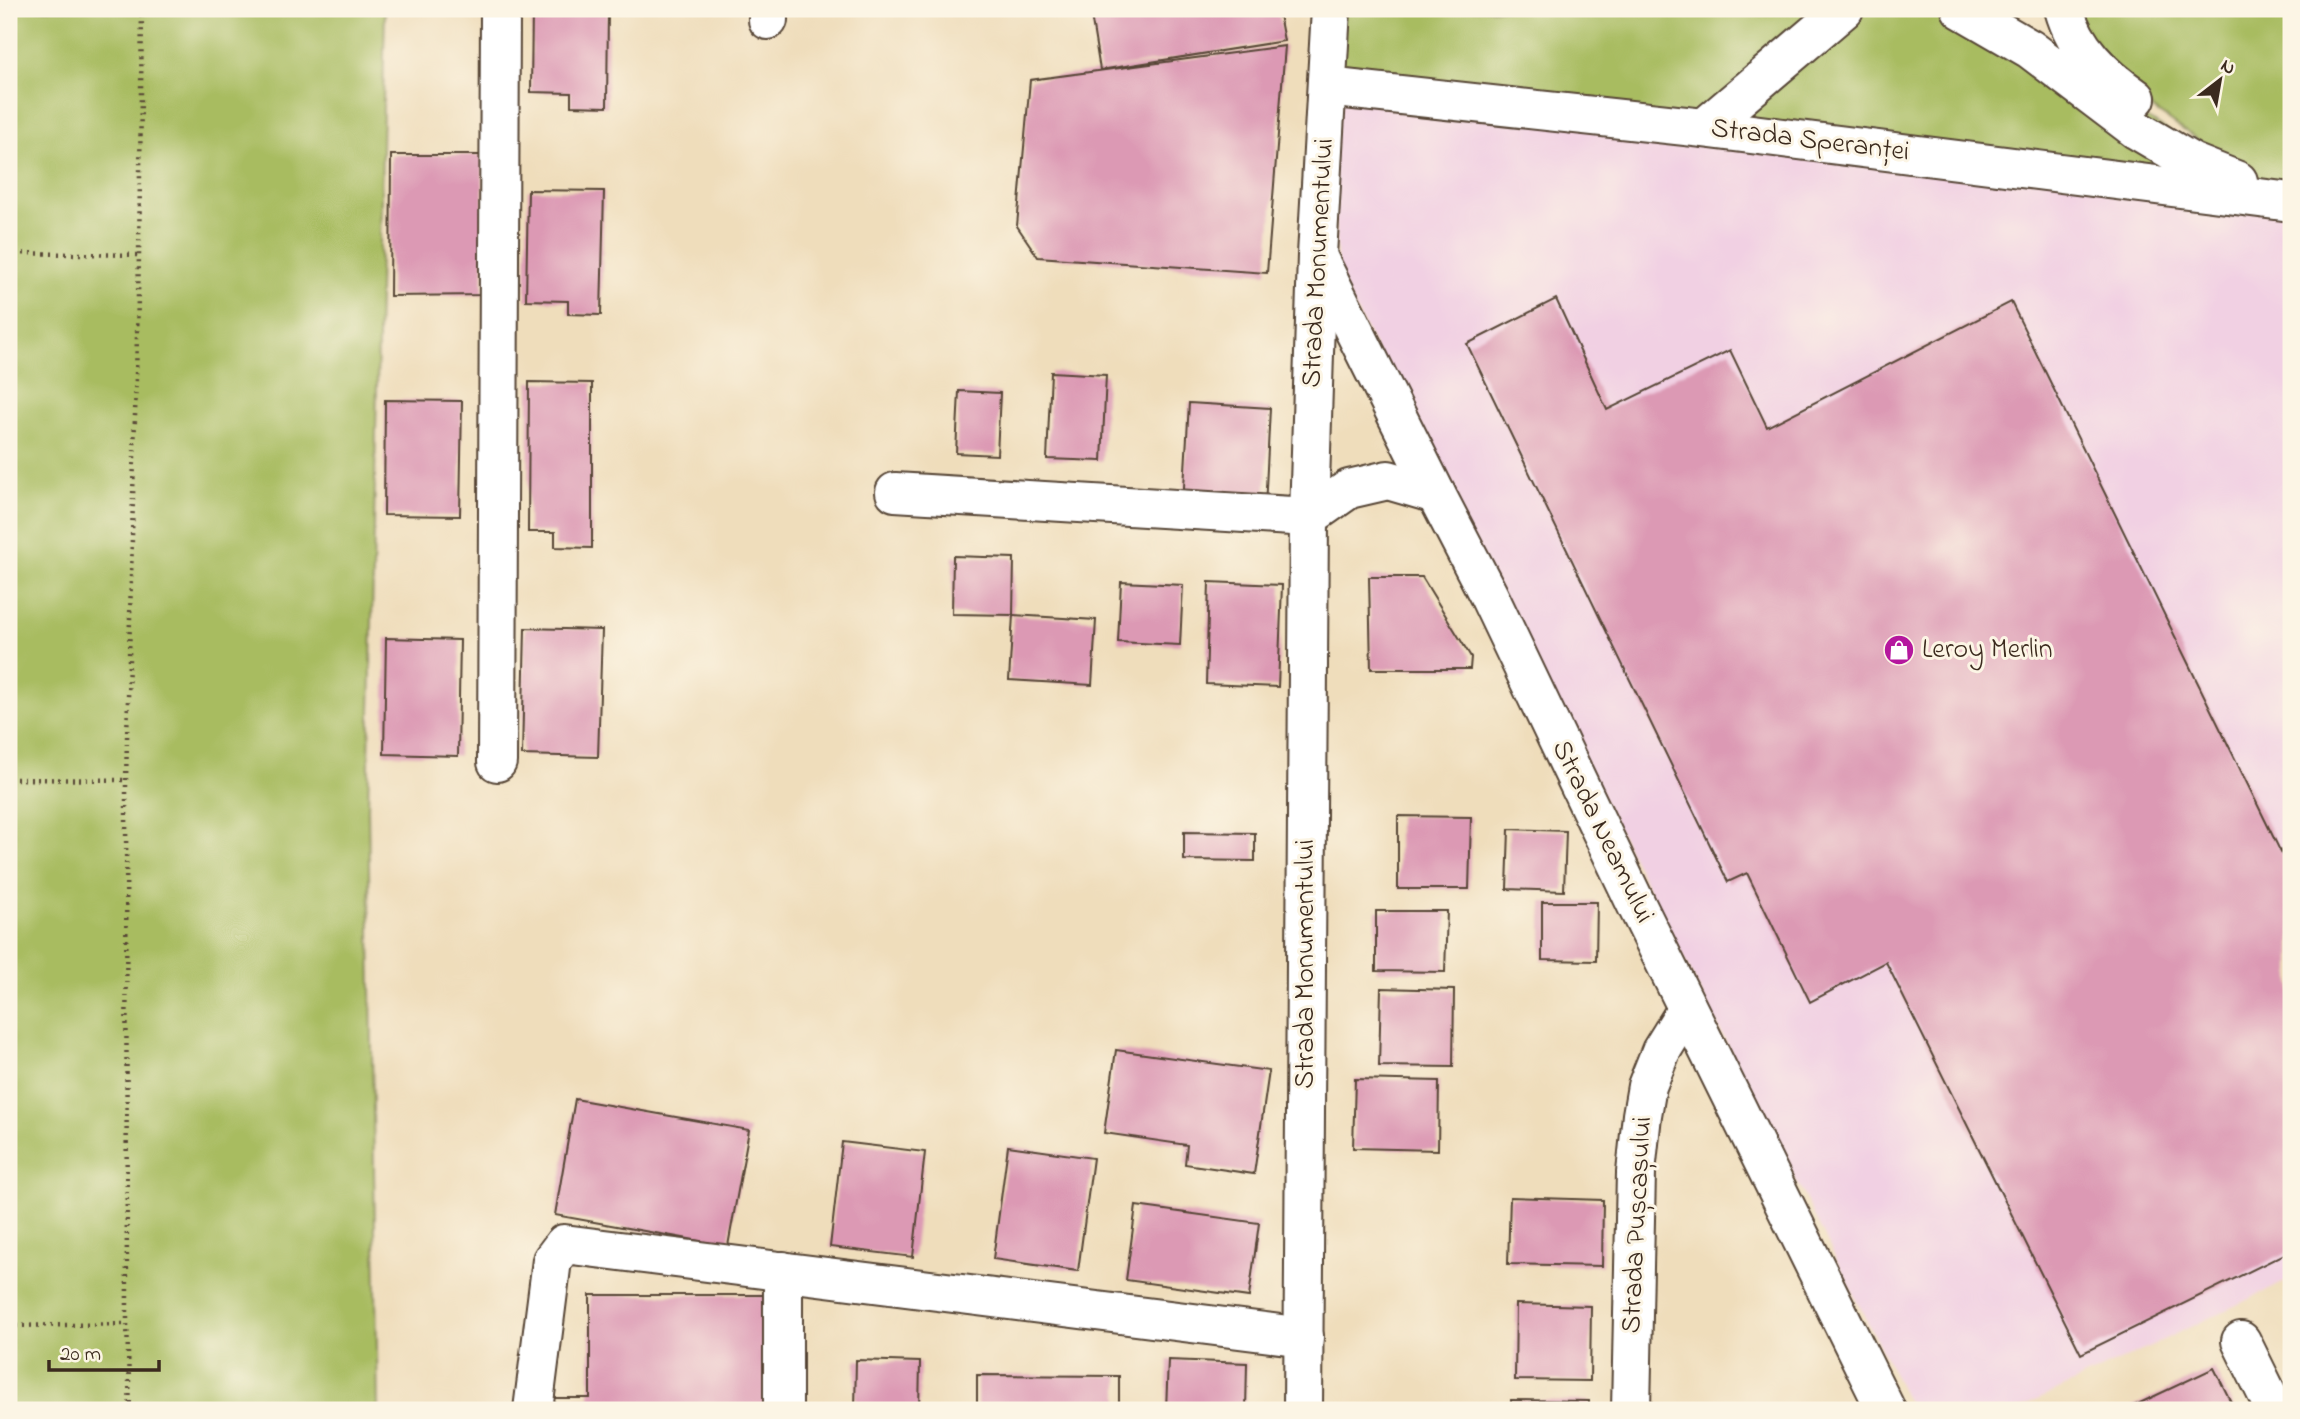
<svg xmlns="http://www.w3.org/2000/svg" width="2300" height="1419" viewBox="0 0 2300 1419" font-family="'Indie Flower',sans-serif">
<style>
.built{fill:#f1d0e3}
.green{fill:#a8bc61;stroke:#727340;stroke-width:2}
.building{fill:#dc99b4}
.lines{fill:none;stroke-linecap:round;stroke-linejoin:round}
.minor-casing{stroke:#564536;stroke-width:42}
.path{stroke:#564536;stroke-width:4.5;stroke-dasharray:2 5;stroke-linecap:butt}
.minor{stroke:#fff;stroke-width:38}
.labels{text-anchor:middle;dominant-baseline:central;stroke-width:6;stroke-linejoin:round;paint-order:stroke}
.street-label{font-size:28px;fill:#3b2a1e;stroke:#fcf5e5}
.poi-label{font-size:28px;fill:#3b2a1e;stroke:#fcf5e5;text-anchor:start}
</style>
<rect width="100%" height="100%" fill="#fcf5e5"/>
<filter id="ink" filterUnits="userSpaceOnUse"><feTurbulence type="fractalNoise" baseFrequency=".0143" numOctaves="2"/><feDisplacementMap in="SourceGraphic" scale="14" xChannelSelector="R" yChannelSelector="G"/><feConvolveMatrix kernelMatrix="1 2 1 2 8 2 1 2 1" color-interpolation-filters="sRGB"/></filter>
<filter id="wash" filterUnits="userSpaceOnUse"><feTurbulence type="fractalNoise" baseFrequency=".00686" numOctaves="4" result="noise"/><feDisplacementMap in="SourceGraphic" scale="28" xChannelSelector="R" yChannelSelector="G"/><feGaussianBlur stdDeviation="1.57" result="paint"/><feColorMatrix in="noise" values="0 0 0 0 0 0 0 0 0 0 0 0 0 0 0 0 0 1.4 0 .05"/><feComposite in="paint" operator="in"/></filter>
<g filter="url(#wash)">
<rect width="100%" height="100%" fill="#efddbb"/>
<!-- built -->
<path class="built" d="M1327,87L2291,205V1279L2016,1410H1912L1338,274Z"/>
<!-- green -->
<g class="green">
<path d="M9,9H385L368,809L378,1410H9Z"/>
<path d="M1331,9H1961L2284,199L2118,85L2064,9H2291V202L1327,87Z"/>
</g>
<g id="blocks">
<!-- building -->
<g class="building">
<path d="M532,9H608L607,107L571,106V93L531,92Z"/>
<path d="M1090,9H1278L1284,41L1100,70Z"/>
<path d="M1285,46L1267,273L1038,257L1017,226L1030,80Z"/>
<path d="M391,155H483V295L390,296Z"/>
<path d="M528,190L604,191L601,315L568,314V301L526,300Z"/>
<path d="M1556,299L1607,410L1730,350L1767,427L2011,302L2291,873V1251L2081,1354L1886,962L1810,1002L1747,873L1728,882L1467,344Z"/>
<path d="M1051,372L1106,375L1102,461L1047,459Z"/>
<path d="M529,382L592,383V548L555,547V532H528Z"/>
<path d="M959,391L1000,393L997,455L956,453Z"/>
<path d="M385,400L462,401L460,516L384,515Z"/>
<path d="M1189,403L1270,408L1265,508L1183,504Z"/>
<path d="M953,556L1014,558L1013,615L952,614Z"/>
<path d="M1369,577H1422L1471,657L1470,669H1371Z"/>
<path d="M1121,582L1183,585L1180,645L1118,642Z"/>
<path d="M1209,582L1282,585L1278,687L1206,684Z"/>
<path d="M1013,615L1096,620L1092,685L1009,680Z"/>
<path d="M525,628L602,630L598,757L522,755Z"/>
<path d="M386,638L460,640L458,756L384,754Z"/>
<path d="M1398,816L1471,817L1469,889H1398Z"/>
<path d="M1509,829L1566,831L1564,891L1507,889Z"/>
<path d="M1184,832L1255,833V861L1184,860Z"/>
<path d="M1542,902H1597L1596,961L1542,960Z"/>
<path d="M1376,911H1447L1445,972L1376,971Z"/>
<path d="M1381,988L1454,990L1453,1067L1379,1066Z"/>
<path d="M1116,1050L1269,1071L1254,1174L1185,1164L1187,1145L1104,1133Z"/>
<path d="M1355,1079L1439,1081L1438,1150L1353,1148Z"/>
<path d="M575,1099L749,1130L728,1246L555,1215Z"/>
<path d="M842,1142L925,1152L913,1257L830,1247Z"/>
<path d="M1008,1146L1093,1158L1078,1271L993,1259Z"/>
<path d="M1510,1197L1603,1200L1602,1266L1508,1264Z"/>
<path d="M1136,1206L1259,1223L1249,1297L1126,1280Z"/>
<path d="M590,1295H772V1410H546V1398H590Z"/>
<path d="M1516,1304L1591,1306L1590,1381L1515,1380Z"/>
<path d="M856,1360L920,1362L919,1410H855Z"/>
<path d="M1168,1360L1247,1363L1246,1410H1166Z"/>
<path d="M2214,1368L2235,1410H2125Z"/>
<path d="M977,1375L1119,1376V1410H977Z"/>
<path d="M1511,1400L1589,1401V1410H1511Z"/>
</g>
</g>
</g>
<g filter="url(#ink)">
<use href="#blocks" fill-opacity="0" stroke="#564536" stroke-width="2"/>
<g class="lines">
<!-- minor casing -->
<g class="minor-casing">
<g id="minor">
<path d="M1961,9L2030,49L2137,130L2193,163L2238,181"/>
<path d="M2064,9C2075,49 2103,75 2136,98"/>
<path d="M768,20V9"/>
<path d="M1327,87L1704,128L2291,202"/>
<path d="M1704,128L1844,9"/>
<path d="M1319,260L1436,494L1488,594L1637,906L1886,1410"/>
<path d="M895,492L1309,517L1349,489L1388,480L1436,494"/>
<path d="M497,762L500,9"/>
<path d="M783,1271V1410"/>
<path d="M2241,1341L2275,1410"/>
<path d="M533,1410L552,1260L564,1244L1304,1337"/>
<path d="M1303,1410L1309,517L1317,255L1331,9"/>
<path d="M1631,1410L1636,1172L1642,1115L1647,1086L1661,1051L1687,1009"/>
</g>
</g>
<!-- path -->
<g class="path">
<path d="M9,253L139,255"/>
<path d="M9,779L126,780"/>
<path d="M9,1326L127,1324"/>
<path d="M130,1410L127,1324L126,780L139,255L142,9"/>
</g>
<!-- minor -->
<use href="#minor" class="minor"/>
</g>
</g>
<!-- icons -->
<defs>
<g id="shop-disc" transform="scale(1.575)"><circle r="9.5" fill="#b5179e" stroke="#fcf5e5"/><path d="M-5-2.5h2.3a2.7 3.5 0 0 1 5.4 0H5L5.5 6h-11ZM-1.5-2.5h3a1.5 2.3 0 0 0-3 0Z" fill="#fff"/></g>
</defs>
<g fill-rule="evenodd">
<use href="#shop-disc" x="1899" y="650"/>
</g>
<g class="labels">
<!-- street labels -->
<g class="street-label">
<text transform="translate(1810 141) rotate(7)">Strada Speranței</text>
<text transform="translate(1319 263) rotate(-87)">Strada Monumentului</text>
<text transform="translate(1602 832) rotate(64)">Strada Neamului</text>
<text transform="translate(1306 964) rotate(-90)">Strada Monumentului</text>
<text transform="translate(1638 1225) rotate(-87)">Strada Pușcașului</text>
</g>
<!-- poi labels -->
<g class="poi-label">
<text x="1922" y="650">Leroy Merlin</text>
</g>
</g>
<!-- margin -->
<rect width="2300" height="1419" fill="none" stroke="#fcf5e5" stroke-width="35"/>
<!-- north arrow -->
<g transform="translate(2220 80) rotate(31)" stroke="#fcf5e5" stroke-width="5" paint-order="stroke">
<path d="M0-5L12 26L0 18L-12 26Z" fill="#3b2a1e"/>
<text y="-10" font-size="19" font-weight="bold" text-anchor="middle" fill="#3b2a1e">N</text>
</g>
<!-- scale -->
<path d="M49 1360v10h110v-10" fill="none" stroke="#3b2a1e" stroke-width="3.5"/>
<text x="60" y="1360" font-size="21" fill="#3b2a1e" stroke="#fcf5e5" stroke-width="5" paint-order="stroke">20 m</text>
</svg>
